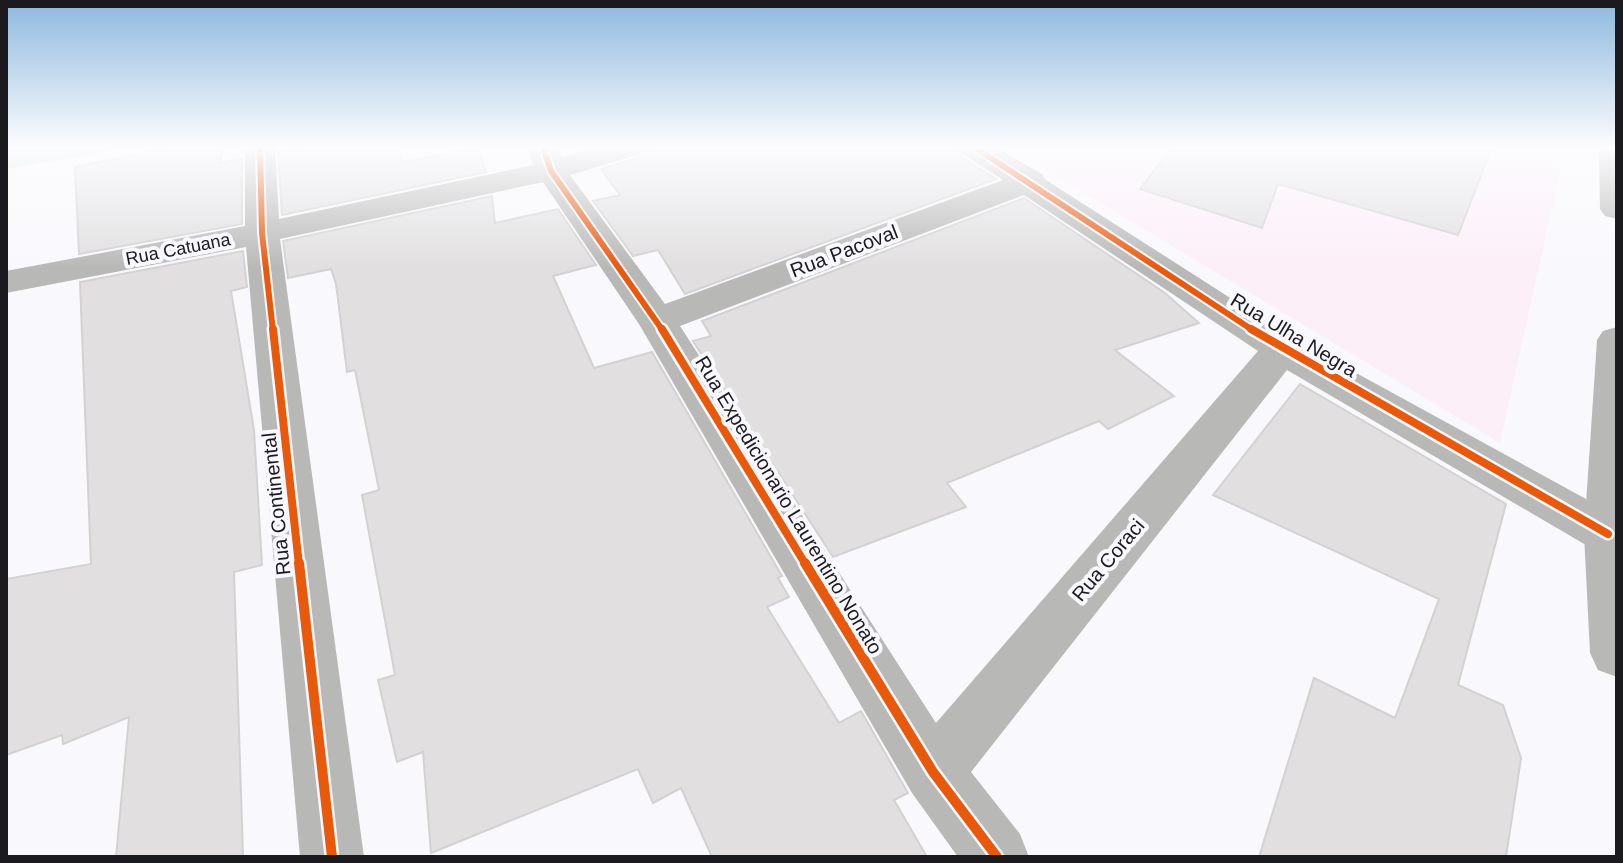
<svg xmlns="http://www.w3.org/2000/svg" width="1623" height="863" viewBox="0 0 1623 863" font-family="Helvetica,sans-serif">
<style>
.education{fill:#fceff8}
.green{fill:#d6e3d6}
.building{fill:#e1dfe0;stroke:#d3d1d2;stroke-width:2}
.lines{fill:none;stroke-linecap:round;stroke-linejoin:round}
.street{fill:#b8b8b7;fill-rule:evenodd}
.secondary{fill:#b8b8b7;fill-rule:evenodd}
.cycleway-far2-casing{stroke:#f8f8fe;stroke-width:10}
.cycleway-far1-casing{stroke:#f8f8fe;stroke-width:13}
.cycleway-casing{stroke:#f8f8fe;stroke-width:15}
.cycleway-far2{stroke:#e8590c;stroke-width:6}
.cycleway-far1{stroke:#e8590c;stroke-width:8}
.cycleway{stroke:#e8590c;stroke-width:10}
.labels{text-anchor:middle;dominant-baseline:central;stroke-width:8;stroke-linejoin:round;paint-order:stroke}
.far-street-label{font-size:18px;fill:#1b1b1f;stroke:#f8f8fe}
.street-label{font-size:20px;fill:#1b1b1f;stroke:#f8f8fe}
</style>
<rect width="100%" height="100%" fill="#f9f9fd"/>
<!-- education -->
<path class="education" d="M975,147H1486L1561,167L1500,443L1014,151L991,156Z"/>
<!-- green -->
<path class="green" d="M6,147H132L6,169Z"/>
<!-- building -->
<g class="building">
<path d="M170,147H225L219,163L242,159V224L79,254L75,167Z"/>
<path d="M306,147H395L404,162L478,148L486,172L282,215L278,152Z"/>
<path d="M658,147H956L961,157L996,179L685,294L658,250L633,256L593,201L620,195L601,169L641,157L646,150Z"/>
<path d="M1172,147H1492L1458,235L1278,184L1262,228L1140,189Z"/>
<path d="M492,196L495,223L558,209L596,265L553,276L594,368L652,352L782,576L778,578L789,597L767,607L839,723L861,711L908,793L894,800L927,857H712L681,788L653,803L638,769L431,853L423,752L397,762L378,680L395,675L362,495L379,490L355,370L347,372L336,284L331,269L288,278L283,241Z"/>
<path d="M1024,198L1165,293L1199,323L1115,350L1174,396L1108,429L1099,421L947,483L966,507L833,557L693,341L711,336L702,321Z"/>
<path d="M243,251L247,287L231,291L254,430L262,565L234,572L243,857H116L129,717L63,744L62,735L6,755V579L91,564L80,282Z"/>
<path d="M1300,384L1506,504L1458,685L1503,705L1521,758L1506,857H1259L1314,678L1395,718L1439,599L1213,495Z"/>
</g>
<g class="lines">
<!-- street -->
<path class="street" d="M245,147H275L279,219L533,165L528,147H558L562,157L598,147H644L640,154L570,175L665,304L1003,180L963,154L959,147H995L1042,174L1046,180L1296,340L1617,516V550L1608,553L1591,548L1287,370L971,772L1020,834L1029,857H958L912,793L639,324L543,182L280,239L364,857H300L246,247L6,293V271L245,226ZM1024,195L1258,351L936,723L680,326Z"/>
<!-- secondary -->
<g class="secondary">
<path d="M1599,147H1617V219L1605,216L1600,209Z"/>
<path d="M1617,327V677L1598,670L1590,653L1584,534L1597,340L1603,331Z"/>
</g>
<!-- cycleway-far2 casing -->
<g class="cycleway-far2-casing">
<g id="cycleway-far2">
<path d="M260,147L262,233L273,331"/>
<path d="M543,147L551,171L663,331"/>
<path d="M974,147L1254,331"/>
</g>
</g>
<!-- cycleway-far1 casing -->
<g class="cycleway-far1-casing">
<g id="cycleway-far1">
<path d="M273,329L299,565"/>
<path d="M662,329L806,565"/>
<path d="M1251,329L1608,534"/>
</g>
</g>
<!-- cycleway casing -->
<g class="cycleway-casing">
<g id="cycleway">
<path d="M299,563L332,857"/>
<path d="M805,563L933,772L997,857"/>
</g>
</g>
<!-- cycleway-far2 -->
<use href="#cycleway-far2" class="cycleway-far2"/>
<!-- cycleway-far1 -->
<use href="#cycleway-far1" class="cycleway-far1"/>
<!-- cycleway -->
<use href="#cycleway" class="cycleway"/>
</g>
<!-- sky -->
<linearGradient id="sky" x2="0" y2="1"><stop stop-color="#8db8dd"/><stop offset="0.55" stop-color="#fcfcfe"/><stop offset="1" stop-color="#fcfcfe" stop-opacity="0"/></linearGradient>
<rect width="1623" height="268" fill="url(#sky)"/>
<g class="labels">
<!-- far-street labels -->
<g class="far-street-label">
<text transform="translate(178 249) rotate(-11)">Rua Catuana</text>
</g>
<!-- street labels -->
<g class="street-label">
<text transform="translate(844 251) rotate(-21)">Rua Pacoval</text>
<text transform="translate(1294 335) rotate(31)">Rua Ulha Negra</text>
<text transform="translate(276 504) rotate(-96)">Rua Continental</text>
<text transform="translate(789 505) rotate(59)">Rua Expedicionario Laurentino Nonato</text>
<text transform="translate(1108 560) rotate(-50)">Rua Coraci</text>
</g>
</g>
<!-- border -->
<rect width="1623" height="863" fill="none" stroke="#1b1b1f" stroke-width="16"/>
</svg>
